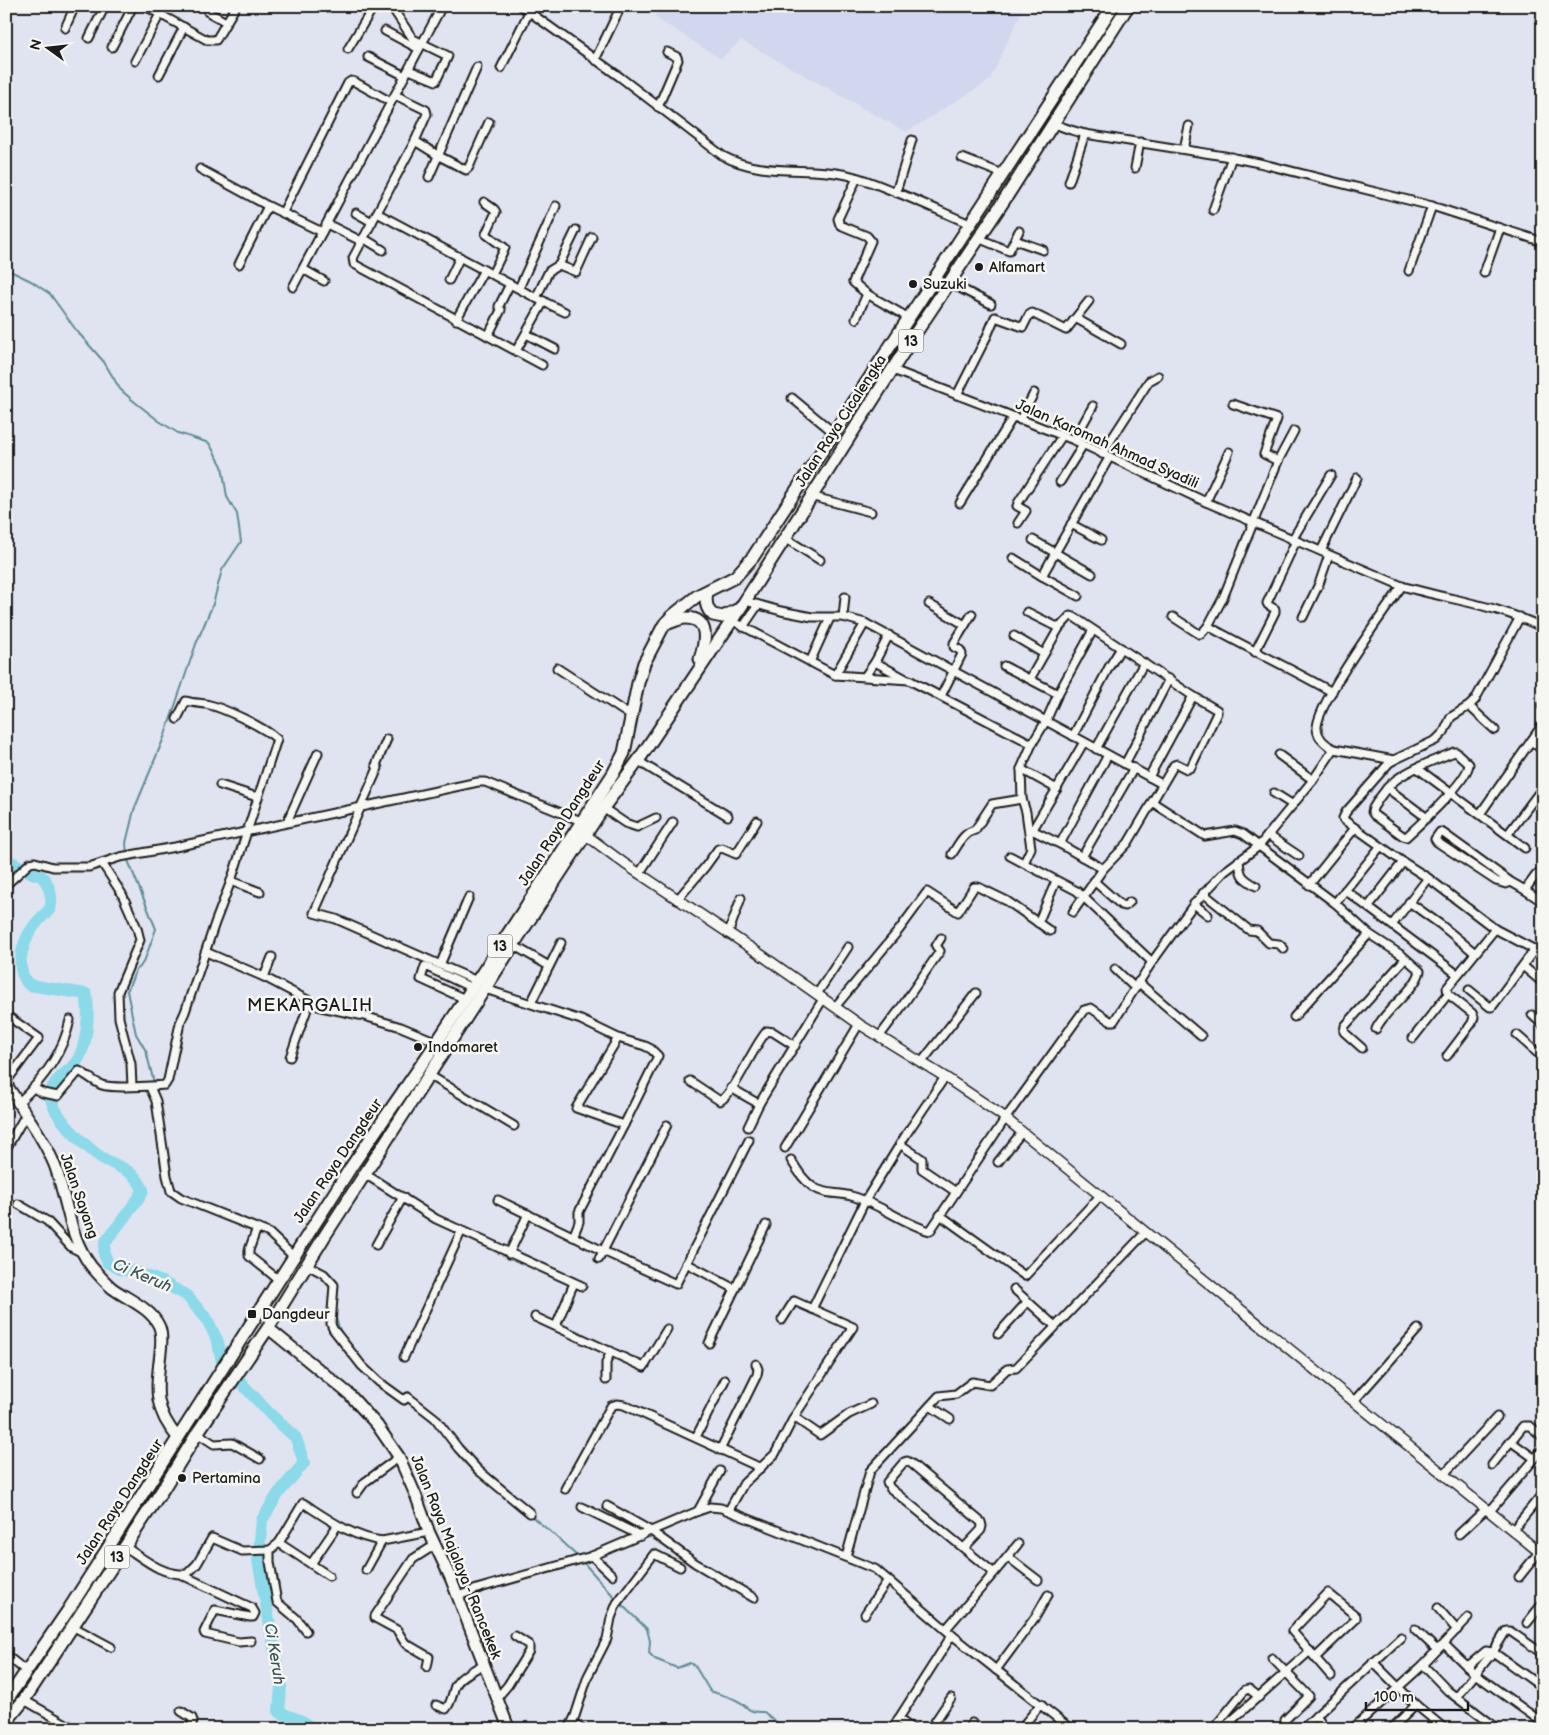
<svg xmlns="http://www.w3.org/2000/svg" width="1549" height="1735" viewBox="0 0 1549 1735" font-family="'Balsamiq Sans',sans-serif">
<style>
.built{fill:#d0d7ee}
.lines{fill:none;stroke-linecap:round;stroke-linejoin:round}
.stream{stroke:#5f8d97;stroke-width:2}
.river{stroke:#8bd9e9;stroke-width:12}
.minor-casing{stroke:#1c1c1c;stroke-width:11}
.tertiary-casing{stroke:#1c1c1c;stroke-width:12}
.secondary-casing{stroke:#1c1c1c;stroke-width:14}
.trunk-casing{stroke:#1c1c1c;stroke-width:15}
.minor{stroke:#f6f6f2;stroke-width:7}
.tertiary{stroke:#f6f6f2;stroke-width:9}
.secondary{stroke:#f6f6f2;stroke-width:10}
.trunk{stroke:#f6f6f2;stroke-width:11}
.poi-dot{fill:#1c1c1c;stroke:#f6f6f2;stroke-width:2}
.labels{text-anchor:middle;dominant-baseline:central;stroke-width:5;stroke-linejoin:round;paint-order:stroke}
.shield{fill:#f6f6f2;stroke:#5d5d5c;stroke-width:1}
.shield-label{font-size:14px;font-weight:bold;fill:#1c1c1c}
.poi-label{font-size:15px;fill:#1c1c1c;stroke:#f6f6f2;text-anchor:start}
.street-label{font-size:15px;fill:#1c1c1c;stroke:#f6f6f2}
.water-label{font-size:16px;font-style:italic;fill:#3d555a;stroke:#f6f6f2}
.quarter-label{font-size:18px;letter-spacing:1px;fill:#1c1c1c;stroke:#f6f6f2}
</style>
<rect width="100%" height="100%" fill="#e0e4f0"/>
<filter id="ink" filterUnits="userSpaceOnUse"><feTurbulence type="fractalNoise" baseFrequency=".02" numOctaves="2"/><feDisplacementMap in="SourceGraphic" scale="10" xChannelSelector="R" yChannelSelector="G"/><feConvolveMatrix kernelMatrix="1 2 1 2 8 2 1 2 1" color-interpolation-filters="sRGB"/></filter>
<g filter="url(#ink)">
<!-- built -->
<path class="built" d="M658,6H1024L990,80L906,132L741,40L721,59L655,17Z"/>
<g class="lines">
<!-- stream -->
<g class="stream">
<path d="M6,269L31,281L50,294L76,330L104,362L120,389L131,399L159,421L178,433L209,443L222,466L227,497L237,514L241,542L222,570L213,604L196,644L165,735L134,810L126,843L127,854"/>
<path d="M127,858L156,929L145,959L140,967L136,970L127,991L136,1034L146,1051L154,1083"/>
<path d="M172,1181L176,1191"/>
<path d="M180,1193L189,1198"/>
<path d="M253,1223L265,1228"/>
<path d="M313,1263L323,1270"/>
<path d="M335,1315L341,1334"/>
<path d="M423,1413L435,1423"/>
<path d="M501,1494L509,1500"/>
<path d="M531,1516L551,1532L578,1557"/>
<path d="M582,1561L617,1600"/>
<path d="M620,1603L647,1629L650,1641L649,1653L655,1659L677,1668L690,1663L695,1666L710,1691C718,1694 728,1696 736,1700C750,1706 744,1713 764,1712L785,1729"/>
</g>
<!-- river -->
<path class="river" d="M6,859C16,864 24,869 34,874C35,874 39,875 41,876C48,881 54,899 50,908C49,912 43,915 40,919C24,935 12,967 29,985L86,994C90,1011 87,1046 77,1061C70,1072 48,1082 51,1098C54,1117 83,1144 99,1156C116,1167 135,1169 143,1190L138,1199L105,1243L104,1254L108,1263L120,1269L136,1272L160,1281L186,1295L207,1319L218,1342L222,1362L269,1413L296,1438L304,1463L278,1494L262,1520L258,1560L281,1686L279,1712L302,1721L312,1729"/>
<!-- minor casing -->
<g class="minor-casing">
<g id="minor">
<path d="M145,6L207,40H216L236,6"/>
<path d="M391,6L413,39L448,56L436,81L409,70"/>
<path d="M521,6L620,77L723,156C760,176 802,167 842,174C860,177 876,184 893,191C919,201 944,213 970,224"/>
<path d="M208,12L226,22"/>
<path d="M65,28L75,6"/>
<path d="M385,31L419,49"/>
<path d="M89,38L105,6"/>
<path d="M112,47L133,6"/>
<path d="M348,49L374,6"/>
<path d="M368,57L405,76"/>
<path d="M595,60L621,6"/>
<path d="M135,61L160,14"/>
<path d="M501,68L529,12"/>
<path d="M159,75L184,27"/>
<path d="M395,95L426,110L427,114L415,141L353,258L354,264L542,365"/>
<path d="M658,107L678,60L677,57L667,52"/>
<path d="M1054,124L1071,130L1085,134L1224,156L1259,163L1432,206L1543,242"/>
<path d="M415,141L439,156L466,170L469,167L489,122"/>
<path d="M1184,149L1189,126"/>
<path d="M962,158L1003,174"/>
<path d="M1135,168L1140,142"/>
<path d="M200,169L268,206L322,232"/>
<path d="M429,177L477,67"/>
<path d="M857,178L838,219L840,225L867,236L871,241L853,282L867,294L909,318"/>
<path d="M1069,182L1085,134"/>
<path d="M896,192L912,140"/>
<path d="M484,202L494,209L496,212L486,234L505,248L492,274"/>
<path d="M1213,210L1232,157"/>
<path d="M283,212L348,83L351,81L355,82L391,102"/>
<path d="M356,213L372,222"/>
<path d="M377,213L536,298L565,312"/>
<path d="M327,224L361,241"/>
<path d="M363,238L383,250"/>
<path d="M978,238L1009,251L1019,231"/>
<path d="M1015,240L1043,250"/>
<path d="M239,264L268,206"/>
<path d="M559,265L576,230"/>
<path d="M303,269L324,281"/>
<path d="M1409,271L1432,206"/>
<path d="M1484,273L1500,228"/>
<path d="M449,280L460,257"/>
<path d="M950,283L991,304"/>
<path d="M293,287L442,6"/>
<path d="M519,288L556,206"/>
<path d="M536,298L549,271L559,265L576,272L592,237"/>
<path d="M499,306L510,284"/>
<path d="M856,319L867,294"/>
<path d="M1077,319L1121,344"/>
<path d="M456,320L484,270"/>
<path d="M526,334L555,349"/>
<path d="M488,336L501,310"/>
<path d="M516,351L544,301"/>
<path d="M893,370L1074,440L1206,502L1402,586C1449,600 1499,605 1543,628"/>
<path d="M957,395L987,336L995,317L1023,327L1029,315L1032,313L1066,330L1089,301"/>
<path d="M792,398L833,432"/>
<path d="M1233,404L1277,419L1264,454L1278,461"/>
<path d="M1020,420L1034,393"/>
<path d="M1074,440L1093,406"/>
<path d="M1102,454L1149,381L1158,376"/>
<path d="M1060,482L1083,445"/>
<path d="M810,496L871,512"/>
<path d="M1206,502L1229,452"/>
<path d="M960,503L1013,417"/>
<path d="M1018,523L1026,511L1017,506L1018,503L1062,436"/>
<path d="M1071,524L1101,540"/>
<path d="M785,538L820,560"/>
<path d="M1033,540L1092,574"/>
<path d="M1292,540L1331,475"/>
<path d="M1321,551L1357,478"/>
<path d="M1013,558L1042,576"/>
<path d="M1402,586C1386,609 1315,705 1317,729C1318,738 1326,745 1334,749L1394,760L1436,740L1444,732L1451,717L1469,706L1475,700L1520,617"/>
<path d="M1078,596L1042,576L1109,458"/>
<path d="M745,601L781,611L812,617H843L865,623L1162,784"/>
<path d="M929,604L965,625"/>
<path d="M1027,612L1059,628"/>
<path d="M843,617L845,597"/>
<path d="M1173,617L1199,634H1201L1208,626L1223,598L1278,461L1294,431"/>
<path d="M1303,617L1319,584L1329,555"/>
<path d="M731,620L835,675L909,680L1032,744"/>
<path d="M1208,626C1249,649 1292,669 1332,692"/>
<path d="M743,627L758,605"/>
<path d="M1014,636L1044,654"/>
<path d="M1255,652L1275,612V609L1268,605L1267,603L1296,541"/>
<path d="M810,662L830,618"/>
<path d="M875,662L906,679"/>
<path d="M1004,666L1058,694"/>
<path d="M557,668L631,716"/>
<path d="M835,675L865,623"/>
<path d="M865,676L875,662L889,635"/>
<path d="M1030,679L1059,628L1070,616L1074,617L1193,696L1149,777"/>
<path d="M941,696L962,654L960,650L954,647V643L972,614"/>
<path d="M1469,706L1495,730"/>
<path d="M1542,706L1543,707"/>
<path d="M1073,736L1109,667L1121,648"/>
<path d="M387,739L376,765L378,768L314,913L336,919L477,981"/>
<path d="M1531,741L1543,750"/>
<path d="M1096,749L1144,663"/>
<path d="M1454,752H1456L1469,764C1468,781 1420,824 1406,837L1403,836L1374,815L1372,812L1373,808C1377,801 1382,794 1387,788C1401,771 1434,761 1454,752Z"/>
<path d="M1279,755L1313,780"/>
<path d="M1394,760L1389,763L1346,812L1343,818L1344,820L1403,862L1428,878L1495,929L1543,954"/>
<path d="M638,761L728,816"/>
<path d="M1125,764L1169,679"/>
<path d="M1417,768L1525,848"/>
<path d="M1021,769L1057,789"/>
<path d="M220,785L257,797"/>
<path d="M1387,788L1427,818"/>
<path d="M1274,793L1293,805"/>
<path d="M1152,802L1205,836L1235,831L1243,834L1335,903L1369,934L1403,956L1420,971C1416,990 1385,1009 1376,1029"/>
<path d="M603,808L625,823L637,827L656,818"/>
<path d="M1480,814L1543,724"/>
<path d="M287,822L318,753"/>
<path d="M1030,829L1060,844L1103,869"/>
<path d="M1032,831L1084,742"/>
<path d="M1508,834L1543,787"/>
<path d="M1268,835L1299,856"/>
<path d="M1060,844L1108,755"/>
<path d="M952,854C959,844 963,833 975,830L992,804L1022,799"/>
<path d="M1010,856L1077,891L1152,962"/>
<path d="M1082,857L1134,768"/>
<path d="M1239,860C1240,876 1242,878 1256,886"/>
<path d="M102,863L122,894L137,928L140,940L118,992L119,1018L131,1064L132,1086"/>
<path d="M1024,863L1031,848L1026,812L1022,799L1021,769L1032,744L1046,721L1058,694L1093,630"/>
<path d="M639,874L673,822"/>
<path d="M231,881L260,892"/>
<path d="M1094,881L1121,905L1125,906L1130,902"/>
<path d="M1511,882L1506,884L1496,881L1437,842L1435,839L1440,832L1443,833L1511,882L1525,890L1536,875L1539,874L1543,877"/>
<path d="M6,885L30,863L35,862L53,867H89L120,857L175,847L478,782H485L581,821"/>
<path d="M1309,885L1355,828"/>
<path d="M1345,890L1457,974"/>
<path d="M1525,890L1543,902"/>
<path d="M1203,893L1249,930L1257,931L1269,943L1279,944L1284,949"/>
<path d="M677,900L705,867L718,849L722,848L736,854L757,821"/>
<path d="M1409,902L1441,925L1475,953"/>
<path d="M1335,903L1380,847"/>
<path d="M1194,904L1208,915"/>
<path d="M1368,907L1403,862"/>
<path d="M1073,912L1103,869L1128,843L1174,765L1177,764L1187,769L1191,767L1217,713V710L1193,696"/>
<path d="M1038,923L1056,881"/>
<path d="M1392,925L1428,878"/>
<path d="M728,934L741,898"/>
<path d="M513,945L549,966"/>
<path d="M206,952L264,977L321,1007L364,1016L401,1027L437,1042"/>
<path d="M440,965L469,897"/>
<path d="M1523,966L1543,983"/>
<path d="M1115,969L1134,987"/>
<path d="M264,977L272,957"/>
<path d="M1138,982L1201,1036"/>
<path d="M485,989L581,1020L618,1038L645,1046L651,1049L658,1056L624,1125L579,1212V1222L573,1237"/>
<path d="M1469,990L1490,1007H1492L1535,949"/>
<path d="M817,994L848,947"/>
<path d="M465,999L421,979L425,966L472,988"/>
<path d="M531,1003L561,943"/>
<path d="M835,1007L899,930L927,892L958,912L974,887H978L1007,901L1050,931"/>
<path d="M6,1015L39,1038L6,1082"/>
<path d="M1532,1015L1543,1025"/>
<path d="M1294,1017L1369,934"/>
<path d="M1517,1035L1543,1058"/>
<path d="M879,1037L900,1009L940,951L936,946L941,938"/>
<path d="M618,1038L576,1108L624,1125"/>
<path d="M1413,1038L1448,994"/>
<path d="M1362,1048L1344,1032L1345,1026L1405,959"/>
<path d="M1447,1056L1472,1023L1474,1017L1472,1013L1448,994L1447,988L1495,929"/>
<path d="M290,1057L310,1001"/>
<path d="M921,1063L976,993"/>
<path d="M429,1075L514,1126"/>
<path d="M690,1081L720,1101C735,1093 753,1046 767,1031L773,1032L795,1046"/>
<path d="M150,1087L156,1101L167,1176L171,1191L181,1198L269,1233L293,1256"/>
<path d="M33,1088L43,1093L58,1096L79,1071C87,1075 94,1082 102,1085C114,1089 151,1086 165,1085L168,1080L180,1023L185,1012L215,923L231,881L277,739C264,727 224,708 206,704C199,703 193,703 186,701L177,719"/>
<path d="M731,1088L759,1104"/>
<path d="M18,1103C43,1080 63,1054 70,1020"/>
<path d="M748,1127L759,1104L823,999"/>
<path d="M900,1144L922,1159V1169L956,1192"/>
<path d="M785,1148L859,1024"/>
<path d="M6,1149L26,1114"/>
<path d="M791,1160C798,1171 803,1180 813,1187C825,1195 838,1192 851,1196C879,1203 902,1223 930,1231L1005,1119L1084,1010L1091,1008L1110,1021H1114L1152,962L1194,904L1224,872L1259,846L1313,780L1334,749"/>
<path d="M998,1162L1022,1132"/>
<path d="M365,1174L436,1219L582,1286"/>
<path d="M498,1200L603,1251L676,1284L749,1140"/>
<path d="M18,1204L47,1221L71,1247L83,1253"/>
<path d="M940,1215L1025,1276L1100,1196"/>
<path d="M257,1228L249,1250V1256L279,1280"/>
<path d="M376,1245L403,1197"/>
<path d="M509,1254L528,1214"/>
<path d="M599,1259L667,1125"/>
<path d="M686,1263L735,1289L709,1343"/>
<path d="M307,1265L324,1274L334,1285L331,1324L333,1329L362,1366L379,1382L404,1400L408,1397L435,1418L458,1448L478,1470L530,1513"/>
<path d="M735,1289L766,1225"/>
<path d="M1014,1289L1055,1326"/>
<path d="M812,1309L865,1201L907,1133L945,1077"/>
<path d="M535,1317L644,1367L667,1329"/>
<path d="M782,1320L794,1301L853,1327L794,1417L820,1435L849,1414L871,1404"/>
<path d="M556,1326L574,1283"/>
<path d="M998,1334L1027,1302"/>
<path d="M404,1357L461,1232"/>
<path d="M606,1380V1363L611,1351"/>
<path d="M1354,1401L1418,1329"/>
<path d="M930,1406L950,1419"/>
<path d="M197,1433L214,1444L232,1443L260,1459"/>
<path d="M696,1437L725,1380"/>
<path d="M1510,1441L1534,1458"/>
<path d="M720,1450L757,1375L758,1369L756,1364"/>
<path d="M1492,1465L1523,1426H1530L1543,1437"/>
<path d="M1444,1474L1497,1417"/>
<path d="M565,1489L611,1406L617,1404L624,1405L761,1468"/>
<path d="M357,1493L365,1482L399,1457"/>
<path d="M607,1506L651,1531L695,1563L754,1598"/>
<path d="M582,1507L641,1536"/>
<path d="M729,1510L744,1483L775,1454L794,1417"/>
<path d="M698,1511L720,1471"/>
<path d="M1490,1511L1543,1449"/>
<path d="M1513,1530L1543,1493"/>
<path d="M1459,1534L1487,1508"/>
<path d="M279,1543L311,1564L337,1526"/>
<path d="M124,1546C144,1559 162,1576 187,1574L197,1564L212,1538L242,1551L270,1550L279,1543L303,1503C328,1519 352,1537 382,1541L429,1532"/>
<path d="M270,1550V1562L277,1602L297,1619L306,1631"/>
<path d="M592,1556L612,1575"/>
<path d="M846,1557L870,1471L937,1398L939,1396L956,1394L972,1382L990,1385L1007,1369L1016,1368L1145,1233"/>
<path d="M1008,1557L1038,1580"/>
<path d="M311,1564L329,1576"/>
<path d="M366,1570L382,1541"/>
<path d="M994,1573L1018,1544"/>
<path d="M182,1575L252,1608L255,1613L253,1617H250L215,1610L204,1632L205,1634L239,1642L251,1641"/>
<path d="M1519,1577L1539,1552"/>
<path d="M458,1596L480,1588L592,1556L698,1511L710,1507L721,1508L875,1569L952,1635L1071,1729"/>
<path d="M1438,1608L1457,1630"/>
<path d="M865,1614L888,1580"/>
<path d="M1527,1623L1543,1603"/>
<path d="M72,1626L111,1647"/>
<path d="M946,1629L994,1573L890,1488L887,1482L904,1462L907,1461L912,1464L981,1522L982,1526L981,1530L964,1548"/>
<path d="M1415,1629L1437,1650"/>
<path d="M1444,1644L1475,1674L1543,1723"/>
<path d="M6,1655L26,1671"/>
<path d="M1316,1657L1356,1619V1616L1328,1593L1292,1631L1331,1676"/>
<path d="M1272,1658L1309,1696L1285,1720"/>
<path d="M1373,1662L1416,1705L1445,1729"/>
<path d="M1423,1665L1448,1691L1498,1729"/>
<path d="M427,1667L429,1657L405,1643L397,1630L375,1618V1616L413,1559L435,1545"/>
<path d="M1467,1667L1486,1651L1493,1652L1543,1688"/>
<path d="M996,1670L1036,1616L1048,1595"/>
<path d="M1457,1697L1493,1652L1506,1631H1510L1543,1654"/>
<path d="M497,1698L508,1685L529,1651V1645L515,1636"/>
<path d="M24,1700L75,1729"/>
<path d="M436,1705L446,1709C452,1702 452,1694 455,1686C460,1676 474,1670 484,1664"/>
<path d="M181,1711L192,1718L193,1721L190,1729"/>
<path d="M1316,1716L1325,1729"/>
<path d="M898,1719L913,1729"/>
<path d="M1026,1722L1041,1704"/>
<path d="M1231,1722L1238,1729"/>
<path d="M572,1723L582,1729"/>
<path d="M569,1729L575,1716L588,1676L607,1639L611,1618L617,1603L654,1554L680,1567"/>
<path d="M892,1729L952,1635"/>
<path d="M930,1729L951,1698"/>
<path d="M968,1729L972,1723"/>
<path d="M1215,1729L1218,1723L1245,1690L1249,1689L1259,1697"/>
<path d="M1222,1729L1310,1651"/>
<path d="M1302,1729L1401,1637"/>
<path d="M1352,1729L1423,1665L1468,1618"/>
<path d="M1391,1729L1416,1705"/>
</g>
</g>
<!-- tertiary casing -->
<g class="tertiary-casing">
<path id="tertiary" d="M586,835L625,864L760,954L859,1024L945,1077L1000,1114L1543,1555"/>
</g>
<!-- secondary casing -->
<g class="secondary-casing">
<g id="secondary">
<path d="M6,1084C23,1111 43,1136 55,1166C67,1199 69,1237 91,1266C97,1273 105,1282 112,1288C127,1299 151,1308 159,1326C163,1335 161,1348 160,1357C156,1391 154,1410 178,1438"/>
<path d="M268,1328L349,1394L377,1425L399,1457L416,1496L429,1532L451,1579L509,1729"/>
</g>
</g>
<!-- trunk casing -->
<g class="trunk-casing">
<g id="trunk">
<path d="M707,592C705,601 706,609 713,615L723,617L737,610"/>
<path d="M666,624C672,622 679,618 686,618C711,618 705,644 700,659"/>
<path d="M6,1701L69,1609L351,1167L437,1042L613,774L624,753L638,683L644,663L664,625L672,616L697,596L735,577L753,557L887,351L1113,6"/>
<path d="M6,1722L24,1700L163,1489L200,1429L268,1328L324,1237L513,945L603,808L638,761L745,601L915,334L1007,196L1128,6"/>
</g>
</g>
<!-- minor -->
<use href="#minor" class="minor"/>
<!-- tertiary -->
<use href="#tertiary" class="tertiary"/>
<!-- secondary -->
<use href="#secondary" class="secondary"/>
<!-- trunk -->
<use href="#trunk" class="trunk"/>
</g>
</g>
<!-- markers -->
<g class="poi-dot">
<circle cx="979" cy="267" r="5"/>
<circle cx="913" cy="284" r="5"/>
<circle cx="418" cy="1047" r="5"/>
<rect x="247" y="1309" width="10" height="10" rx="2.5"/>
<circle cx="182" cy="1478" r="5"/>
</g>
<g class="labels">
<!-- shield labels -->
<g class="shield">
<rect x="898.5" y="329.5" width="25" height="23" rx="4"/>
<rect x="487.5" y="934.5" width="25" height="23" rx="4"/>
<rect x="104.5" y="1545.5" width="25" height="23" rx="4"/>
</g>
<g class="shield-label">
<text x="911" y="341">13</text>
<text x="500" y="946">13</text>
<text x="117" y="1557">13</text>
</g>
<!-- poi labels -->
<g class="poi-label">
<text x="989" y="267">Alfamart</text>
<text x="923" y="284">Suzuki</text>
<text x="428" y="1047">Indomaret</text>
<text x="262" y="1314">Dangdeur</text>
<text x="192" y="1478">Pertamina</text>
</g>
<!-- street labels -->
<g class="street-label">
<text transform="translate(841 421) rotate(-57)">Jalan Raya Cicalengka</text>
<text transform="translate(1107 444) rotate(24)">Jalan Karomah Ahmad Syadili</text>
<text transform="translate(562 823) rotate(-57)">Jalan Raya Dangdeur</text>
<text transform="translate(338 1161) rotate(-56)">Jalan Raya Dangdeur</text>
<text transform="translate(79 1196) rotate(71)">Jalan Sayang</text>
<text transform="translate(120 1502) rotate(-57)">Jalan Raya Dangdeur</text>
<text transform="translate(456 1557) rotate(68)">Jalan Raya Majalaya - Rancekek</text>
</g>
<!-- water labels -->
<g class="water-label">
<text transform="translate(142 1276) rotate(23)">Ci Keruh</text>
<text transform="translate(274 1654) rotate(81)">Ci Keruh</text>
</g>
<!-- quarter labels -->
<g class="quarter-label">
<text x="310" y="1005">MEKARGALIH</text>
</g>
</g>
<!-- margin -->
<rect width="1549" height="1735" fill="none" stroke="#f6f6f2" stroke-width="25"/>
<rect x="12" y="12" width="1524" height="1710" fill="none" stroke="#1c1c1c" stroke-width="2" filter="url(#ink)"/>
<!-- north arrow -->
<g transform="translate(48 48) rotate(285)" stroke="#f6f6f2" stroke-width="4" paint-order="stroke">
<path d="M0-4L9 19L0 12L-9 19Z" fill="#1c1c1c"/>
<text y="-8" font-size="14" font-weight="bold" text-anchor="middle" fill="#1c1c1c">N</text>
</g>
<!-- scale -->
<path d="M1366 1702v8h102v-8" fill="none" stroke="#1c1c1c" stroke-width="2.5"/>
<text x="1374" y="1702" font-size="15" fill="#1c1c1c" stroke="#f6f6f2" stroke-width="4" paint-order="stroke">100 m</text>
</svg>
